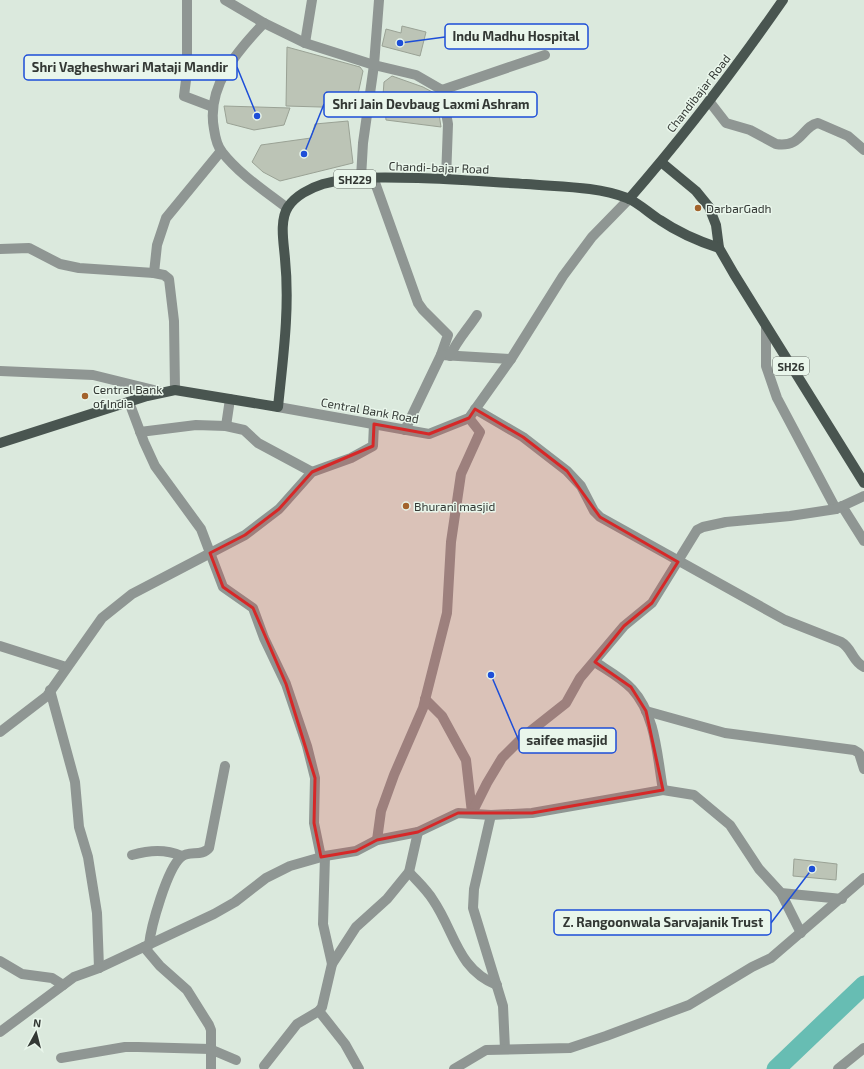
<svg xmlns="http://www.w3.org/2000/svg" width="864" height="1069" viewBox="0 0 864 1069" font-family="'Exo 2',sans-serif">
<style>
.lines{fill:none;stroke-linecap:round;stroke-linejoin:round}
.river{stroke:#67bdb3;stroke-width:19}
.building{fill:#bcc4b6;stroke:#9aa295}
.minor{stroke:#8f9693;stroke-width:10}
.major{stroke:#495550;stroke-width:10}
.marked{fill:#d62828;fill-opacity:0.2;stroke:#d62828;stroke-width:3;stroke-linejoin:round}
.poi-dot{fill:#a3632c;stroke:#e9f6eb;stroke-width:1.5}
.labels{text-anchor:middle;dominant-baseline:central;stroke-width:3;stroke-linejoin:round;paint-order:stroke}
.shield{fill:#e9f6eb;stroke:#6a716b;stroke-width:1}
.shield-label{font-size:11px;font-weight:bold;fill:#333834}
.street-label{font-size:12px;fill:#333834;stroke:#e9f6eb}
.poi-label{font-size:12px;fill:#333834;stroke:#e9f6eb;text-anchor:start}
.leader{fill:none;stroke:#1d4ed8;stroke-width:1.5}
.callout-dot{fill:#1d4ed8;stroke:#e9f6eb;stroke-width:1.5}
.callout{fill:#e9f6eb;stroke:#1d4ed8;stroke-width:1.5}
.callout-label{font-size:13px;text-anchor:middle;font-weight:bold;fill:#333834}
</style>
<rect width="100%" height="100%" fill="#dbe9dd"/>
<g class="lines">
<!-- river -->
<path class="river" d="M776,1069L864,985"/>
</g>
<!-- building -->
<g class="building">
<path d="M402,26L426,32L420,56L382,46L386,29L401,33Z"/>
<path d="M287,47L360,67L363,71L355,108L286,106Z"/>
<path d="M392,76L423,87L436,94L441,127L386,120L385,109H382L384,82Z"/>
<path d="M224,106L290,108L284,125L254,130L227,123Z"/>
<path d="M348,121L353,163L280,181L263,172L252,162L261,145L311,138L315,124Z"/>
<path d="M794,859L837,864L836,880L793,876Z"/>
</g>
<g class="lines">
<!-- minor -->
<g class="minor">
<path d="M187,0V72L184,96L213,107"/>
<path d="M225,0L264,23L305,43L374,65L363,143L361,178"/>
<path d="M379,0L374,65L416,75L442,90L448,124L446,179"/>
<path d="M264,23C237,51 206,87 214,129C215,136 217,146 222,152C239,174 265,191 287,208"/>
<path d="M305,43L312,0"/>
<path d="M442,90L545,55"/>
<path d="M709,101L726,123L750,130L776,144C802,148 802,126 818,123L848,136L864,150"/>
<path d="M373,177L418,303L423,310L448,335L441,355L405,430"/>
<path d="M0,249L29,248L60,264L79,268L154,273L164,275L169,279L174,321L175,390"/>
<path d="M154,273L157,245L166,218L221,151"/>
<path d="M766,327V366L777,398L836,509"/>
<path d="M441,355L511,359"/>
<path d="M450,356C457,340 468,329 477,315"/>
<path d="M0,371L93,375L162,392"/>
<path d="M129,402L144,442L155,466L201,529L223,587L253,608L264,638L286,684L307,746L315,778L314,823L321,857"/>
<path d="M278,407L429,434L469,418L511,359L563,276L592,237L629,199"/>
<path d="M475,409L523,437L567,471L581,486L594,511L600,517L785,620L841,642C852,648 852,661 864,667"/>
<path d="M226,426L230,399"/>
<path d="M140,432L196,425L226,426L244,430L258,443L312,472"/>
<path d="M842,506L864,541"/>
<path d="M0,646L66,667"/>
<path d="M595,662C607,670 622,678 632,689C656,715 657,756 663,790"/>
<path d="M50,690L75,782L79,827L88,857L97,913L99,968"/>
<path d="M425,699L442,716L466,760L472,813"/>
<path d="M646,711L725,733L854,750L859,753L864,769"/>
<path d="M0,732L47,696L102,618L132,594L245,535L279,509L312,472L351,458L373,446L374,424"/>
<path d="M472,813L487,783L502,758L523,737L566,703L580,678L624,626L652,603L697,530L703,527L726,522L790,516L836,509L864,496"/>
<path d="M491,815L474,889L473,908L503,1006L505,1049"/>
<path d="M377,840L381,811L394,775L423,708L447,613L451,542L461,474L480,432L469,418"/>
<path d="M132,855C150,850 165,849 182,856"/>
<path d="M325,856L323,924L332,964"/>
<path d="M409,872C417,881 427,890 433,900C455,932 457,969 497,985"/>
<path d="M781,893L801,933"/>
<path d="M149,945C151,926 167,869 181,857C189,850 202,857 209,848L225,766"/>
<path d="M144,947L160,966L187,990L209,1025L211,1030V1069"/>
<path d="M0,961L22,974L52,978L63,985"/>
<path d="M319,1011L345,1044L359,1069"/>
<path d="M0,1032L74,977L99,968L214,914L235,902L266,878L290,866L325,856L356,851L377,840L418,832L458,813L491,815L532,813L663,790L694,795L730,825L759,869L781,893L842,899"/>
<path d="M61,1058L125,1047H138L210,1049L236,1060"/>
<path d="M264,1066L297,1024L319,1011L322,1007L332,964L356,927L387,899L409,872L418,832"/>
<path d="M454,1069L486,1050L570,1048L606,1036L689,1005L752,967L771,958L864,878"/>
<path d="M838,1069L864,1048"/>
</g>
<!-- major -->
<g class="major">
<path d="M661,162L696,191L709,207L716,225L719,248L734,274L864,483"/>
<path d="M629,199C684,136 735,69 783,0"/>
<path d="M0,443L147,396L175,390L278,407C283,358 290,308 285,259C284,244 279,221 288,207C295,196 310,188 323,184C353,176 387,177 418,178C454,179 490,182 526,184C560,187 596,186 627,198C639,203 650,214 660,220C679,233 698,241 719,248"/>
</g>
</g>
<!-- marked area -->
<path class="marked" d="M475,409L523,437L567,471L600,517L678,562L652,603L624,626L595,662L631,687L646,711L663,790L532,813H458L418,832L377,840L356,851L321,857L314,823L315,778L286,684L253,608L223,587L210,553L245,535L279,509L312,472L373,446L374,424L429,434L469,418Z"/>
<!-- markers -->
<g class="poi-dot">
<circle cx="698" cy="208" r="4"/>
<circle cx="85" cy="396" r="4"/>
<circle cx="406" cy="506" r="4"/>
</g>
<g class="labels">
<!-- shield labels -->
<g class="shield">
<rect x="334" y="170" width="42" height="18" rx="3"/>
<rect x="773" y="357" width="36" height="18" rx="3"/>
</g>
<g class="shield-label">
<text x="355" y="179">SH229</text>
<text x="791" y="366">SH26</text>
</g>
<!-- street labels -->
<g class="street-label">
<text transform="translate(698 93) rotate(-52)">Chandibajar Road</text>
<text transform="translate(439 167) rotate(2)">Chandi-bajar Road</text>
<text transform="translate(370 410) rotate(10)">Central Bank Road</text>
</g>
<!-- poi labels -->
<g class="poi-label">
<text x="706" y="208">DarbarGadh</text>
<text x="93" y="389">Central Bank<tspan x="93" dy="14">of India</tspan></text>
<text x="414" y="506">Bhurani masjid</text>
</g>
</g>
<!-- callouts -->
<path class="leader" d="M400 43L445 37M257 116L237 67M304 154L324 104M491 675L519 741M812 869L771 923"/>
<g class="callout-dot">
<circle cx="400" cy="43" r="4"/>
<circle cx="257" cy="116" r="4"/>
<circle cx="304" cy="154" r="4"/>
<circle cx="491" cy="675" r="4"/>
<circle cx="812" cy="869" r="4"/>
</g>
<g class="callout">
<rect x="445" y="24" width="143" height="25" rx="4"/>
<rect x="24" y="55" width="213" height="25" rx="4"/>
<rect x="324" y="92" width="213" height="25" rx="4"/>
<rect x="519" y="728" width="97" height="25" rx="4"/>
<rect x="554" y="910" width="217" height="25" rx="4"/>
</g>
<g class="callout-label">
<text x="516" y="41">Indu Madhu Hospital</text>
<text x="130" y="72">Shri Vagheshwari Mataji Mandir</text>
<text x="431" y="109">Shri Jain Devbaug Laxmi Ashram</text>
<text x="567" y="745">saifee masjid</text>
<text x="663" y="927">Z. Rangoonwala Sarvajanik Trust</text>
</g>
<!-- north arrow -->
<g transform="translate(36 1033) rotate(7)" stroke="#e9f6eb" stroke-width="3" paint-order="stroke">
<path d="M0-3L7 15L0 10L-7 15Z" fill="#333834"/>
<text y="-6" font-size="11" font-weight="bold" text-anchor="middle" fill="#333834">N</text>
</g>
</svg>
